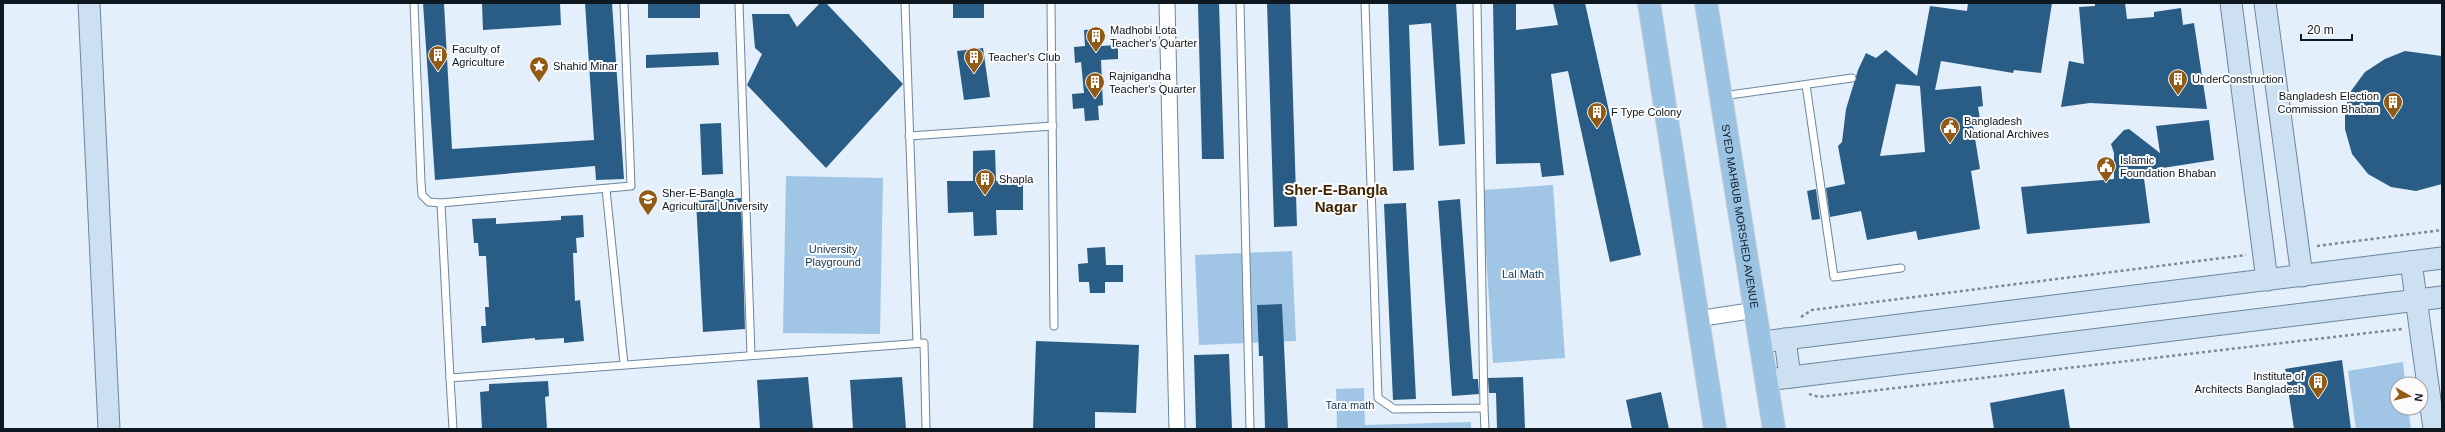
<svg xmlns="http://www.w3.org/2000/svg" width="2445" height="432" viewBox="0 0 2445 432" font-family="Helvetica,sans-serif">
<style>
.green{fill:#a1c5e5}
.building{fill:#2a5d85;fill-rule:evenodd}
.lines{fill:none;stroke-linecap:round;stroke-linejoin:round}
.lane-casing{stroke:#6b869e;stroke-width:9}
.street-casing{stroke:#6b869e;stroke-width:17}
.secondary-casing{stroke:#6b869e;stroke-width:23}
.primary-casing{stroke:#caccce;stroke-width:24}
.path{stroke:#7c8892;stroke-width:2.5;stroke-dasharray:3 3;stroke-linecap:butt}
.lane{stroke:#fff;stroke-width:7}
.street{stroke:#fff;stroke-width:15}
.secondary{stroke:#cce0f1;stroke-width:21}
.primary{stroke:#99c2e3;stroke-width:22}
.labels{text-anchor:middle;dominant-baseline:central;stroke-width:4;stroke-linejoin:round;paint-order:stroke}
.poi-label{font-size:11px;fill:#0d1821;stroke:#fbfbfb;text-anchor:start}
.street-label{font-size:11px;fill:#0d1821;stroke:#fbfbfb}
.park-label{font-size:11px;fill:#123a58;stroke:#fbfbfb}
.district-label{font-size:15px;font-weight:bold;fill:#402505;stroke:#fbfbfb}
</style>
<rect width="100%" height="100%" fill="#e3effa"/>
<!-- green -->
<g class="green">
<path d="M786,176L883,178L880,334L783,333Z"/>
<path d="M1553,185L1565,358L1493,363L1482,190Z"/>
<path d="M1292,251L1296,341L1199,345L1195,255Z"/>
<path d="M2403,362L2405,384H2397V408H2408L2411,429H2356L2348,371Z"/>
<path d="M1364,388L1365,425L1471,422V429H1337L1336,389Z"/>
</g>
<!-- building -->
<g class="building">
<path d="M423,3H444L452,149L594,140L585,3H612L624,179L596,180L595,166L435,180Z"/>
<path d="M482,3H560L561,25L483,30Z"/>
<rect x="648" y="3" width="52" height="15"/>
<path d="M820,3H826L903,84L826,168L747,85L762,54L755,48L752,14H789L797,27Z"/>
<rect x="953" y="3" width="31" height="15"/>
<path d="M1219,3L1224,159H1202L1198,4Z"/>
<path d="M1267,3H1290L1297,226L1274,227Z"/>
<path d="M1388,3H1456L1465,144L1439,146L1431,23L1409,25L1414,170L1393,171Z"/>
<path d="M1493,3H1516V30L1558,25L1553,3H1585L1641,255L1610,262L1568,71L1551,74L1564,175L1542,177L1540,163L1496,164Z"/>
<path d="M1968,3H2052L2041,73L2014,70L2013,73L1941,61L1935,90L1981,86L1983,106L1978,107L1980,119L1972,120L1980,169L1971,171L1980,229L1918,240L1916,231L1867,240L1861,211L1830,217L1826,188L1845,184L1838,146L1842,142L1846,109L1858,70L1866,53L1876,58L1886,50L1917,76L1930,6L1967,11ZM1896,84L1920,86L1925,152L1880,156Z"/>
<path d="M2095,3H2125L2127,19L2154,17V12L2181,8L2183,25L2194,23L2207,109L2090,103L2061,107L2069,61L2084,64L2079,7L2095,6Z"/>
<path d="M1099,29L1100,46L1118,45V59L1101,60L1103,105L1098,106L1099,120L1085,121L1084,108L1073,109L1072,94L1084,93L1081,62L1075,63L1074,47L1085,46L1084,30Z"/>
<path d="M983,48L990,97L964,100L957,51Z"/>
<path d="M2405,51L2442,56V184L2416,191L2391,187L2368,174L2352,154L2345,129V109L2351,91L2365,72L2385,59Z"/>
<path d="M718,52L719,65L646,68V55Z"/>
<path d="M2209,120L2214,160L2143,171L2150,223L2027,234L2021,187L2114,179V153L2111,144L2124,130L2129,129L2160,153L2156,126Z"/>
<path d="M721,123L723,174L702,175L700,124Z"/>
<path d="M995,150L996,181H1023V210H996L997,235L974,236L973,212L948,213L947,181H973V151Z"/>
<path d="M1816,189L1820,219L1812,220L1807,191Z"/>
<path d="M741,198L745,329L703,332L696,201Z"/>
<path d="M1460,199L1473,379H1478L1479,394L1452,396L1438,201Z"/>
<path d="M1406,203L1416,399L1393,400L1384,204Z"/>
<path d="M583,215L584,237L576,238L577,253H573L575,301L580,300L584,341L564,343V338L535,340V338L482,343L481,326H486L485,307H489L486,256H479L478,243H474L472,219L496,218V224L561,220V216Z"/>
<path d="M1105,247L1106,265H1123V282H1105V293H1090L1089,282H1079L1078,264L1088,263L1087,248Z"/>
<path d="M1282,304L1288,429H1265L1263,356H1259L1257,305Z"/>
<path d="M1036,341L1139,345L1136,413L1095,412V429H1033Z"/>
<path d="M1229,354L1232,429H1196L1194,355Z"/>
<path d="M2342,360L2351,429H2294L2285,369Z"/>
<path d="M808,377L813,429H760L757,380Z"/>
<path d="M902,377L906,429H853L850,380Z"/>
<path d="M1523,377L1525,429H1497L1496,393H1489L1488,378Z"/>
<path d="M548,381L549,396L545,397L547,429H482L480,392L489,391V384Z"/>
<path d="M2064,389L2070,429H1994L1990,403Z"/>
<path d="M1661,392L1669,429H1632L1626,400Z"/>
</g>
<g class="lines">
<!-- lane casing -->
<g class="lane-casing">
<g id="lane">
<path d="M414,3L421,182L422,195L429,202L441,203L450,378"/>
<path d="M739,3L751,355"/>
<path d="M905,3L917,343"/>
<path d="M1051,3L1054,326"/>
<path d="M1240,3L1250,429"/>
<path d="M1365,3L1378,398L1394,409L1484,408L1477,3"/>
<path d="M1806,85L1834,277L1901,268"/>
<path d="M1722,96L1852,78"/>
<path d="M909,136L1053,126"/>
<path d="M606,189L624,364"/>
<path d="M441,203L631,186L624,3"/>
<path d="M1484,408L1485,429"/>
<path d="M453,429L450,378L924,343L926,429"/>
</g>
</g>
<!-- street casing -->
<g class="street-casing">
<g id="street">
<path d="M1167,3L1177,429"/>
<path d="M1697,319L1756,310"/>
</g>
</g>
<!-- secondary casing -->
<g class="secondary-casing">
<g id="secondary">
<path d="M89,3L109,429"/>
<path d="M2231,3L2267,280"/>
<path d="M2265,3L2302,276"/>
<path d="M2411,262L2434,429"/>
<path d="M1785,339L1790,377"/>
<path d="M1762,342L2442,258"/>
<path d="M1767,380L2442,297"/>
</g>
</g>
<!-- primary casing -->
<g class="primary-casing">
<g id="primary">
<path d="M1649,3L1715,429"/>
<path id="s1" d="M1706,3L1774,429"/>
</g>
</g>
<!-- path -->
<g class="path">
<path d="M2317,246L2442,230"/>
<path d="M1801,317L1812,310L2246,255"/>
<path d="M1809,394L1819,397L2402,329"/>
</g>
<!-- lane -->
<use href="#lane" class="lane"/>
<!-- street -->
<use href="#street" class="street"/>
<!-- secondary -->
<use href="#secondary" class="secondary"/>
<!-- primary -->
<use href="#primary" class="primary"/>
</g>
<!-- icons -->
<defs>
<g id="building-pin" transform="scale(1)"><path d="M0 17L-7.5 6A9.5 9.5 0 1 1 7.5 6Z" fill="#935a15" stroke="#fbfbfb"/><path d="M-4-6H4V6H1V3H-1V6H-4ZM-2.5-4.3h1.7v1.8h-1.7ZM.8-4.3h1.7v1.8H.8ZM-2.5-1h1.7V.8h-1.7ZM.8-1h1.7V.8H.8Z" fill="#fff"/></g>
<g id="sight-pin" transform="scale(1)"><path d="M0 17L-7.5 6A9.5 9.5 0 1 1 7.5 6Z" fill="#935a15" stroke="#fbfbfb"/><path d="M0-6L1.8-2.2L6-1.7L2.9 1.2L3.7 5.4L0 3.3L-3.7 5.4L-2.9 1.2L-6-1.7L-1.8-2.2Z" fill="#fff"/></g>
<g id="civic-pin" transform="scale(1)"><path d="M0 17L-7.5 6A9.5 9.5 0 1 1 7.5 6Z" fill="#935a15" stroke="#fbfbfb"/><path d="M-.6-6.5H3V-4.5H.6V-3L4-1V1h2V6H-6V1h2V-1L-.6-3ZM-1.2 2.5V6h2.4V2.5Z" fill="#fff"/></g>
<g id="university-pin" transform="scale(1)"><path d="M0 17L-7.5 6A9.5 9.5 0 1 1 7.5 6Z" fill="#935a15" stroke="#fbfbfb"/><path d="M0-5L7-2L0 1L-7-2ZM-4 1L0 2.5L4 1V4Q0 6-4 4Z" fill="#fff"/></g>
</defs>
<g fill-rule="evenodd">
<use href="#building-pin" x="1096" y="36"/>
<use href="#building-pin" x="438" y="55"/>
<use href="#building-pin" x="974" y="57"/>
<use href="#sight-pin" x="539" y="66"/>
<use href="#building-pin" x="2178" y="79"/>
<use href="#building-pin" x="1095" y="82"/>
<use href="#building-pin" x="2393" y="102"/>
<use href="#building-pin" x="1597" y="112"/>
<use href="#civic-pin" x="1950" y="127"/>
<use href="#civic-pin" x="2106" y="166"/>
<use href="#building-pin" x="985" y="179"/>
<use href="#university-pin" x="648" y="199"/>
<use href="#building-pin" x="2318" y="382"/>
</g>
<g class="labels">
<!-- poi labels -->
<g class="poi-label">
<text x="1110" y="30">Madhobi Lota<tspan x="1110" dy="13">Teacher's Quarter</tspan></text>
<text x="452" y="49">Faculty of<tspan x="452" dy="13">Agriculture</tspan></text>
<text x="988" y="57">Teacher's Club</text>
<text x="553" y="66">Shahid Minar</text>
<text x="1109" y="76">Rajnigandha<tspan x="1109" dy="13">Teacher's Quarter</tspan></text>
<text x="2192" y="79">UnderConstruction</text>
<text x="2379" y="96" text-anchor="end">Bangladesh Election<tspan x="2379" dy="13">Commission Bhaban</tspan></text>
<text x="1611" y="112">F Type Colony</text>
<text x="1964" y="121">Bangladesh<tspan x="1964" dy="13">National Archives</tspan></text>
<text x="2120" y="160">Islamic<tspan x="2120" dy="13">Foundation Bhaban</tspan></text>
<text x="999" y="179">Shapla</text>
<text x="662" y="193">Sher-E-Bangla<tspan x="662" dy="13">Agricultural University</tspan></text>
<text x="2304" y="376" text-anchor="end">Institute of<tspan x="2304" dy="13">Architects Bangladesh</tspan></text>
</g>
<!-- street labels -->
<g class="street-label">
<text stroke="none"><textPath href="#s1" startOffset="216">SYED MAHBUB MORSHED AVENUE</textPath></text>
</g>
<!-- park labels -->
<g class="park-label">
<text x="833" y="249">University<tspan x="833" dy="13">Playground</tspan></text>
<text x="1523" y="274">Lal Math</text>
<text x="1350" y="405">Tara math</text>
</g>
<!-- district labels -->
<g class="district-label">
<text x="1336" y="189">Sher-E-Bangla<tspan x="1336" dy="17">Nagar</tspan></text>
</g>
</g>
<!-- border -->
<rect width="2445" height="432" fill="none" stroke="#0d1821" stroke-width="8"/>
<!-- north arrow -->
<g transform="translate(2409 396) rotate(98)"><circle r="19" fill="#fbfbfb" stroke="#9ca0a4"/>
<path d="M0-3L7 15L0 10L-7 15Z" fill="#935a15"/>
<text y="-6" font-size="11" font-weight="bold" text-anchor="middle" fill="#0d1821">N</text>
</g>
<!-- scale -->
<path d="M2301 34v6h51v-6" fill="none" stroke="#0d1821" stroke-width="2"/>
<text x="2307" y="34" font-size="12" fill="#0d1821" stroke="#fbfbfb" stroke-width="3" paint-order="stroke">20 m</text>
</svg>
